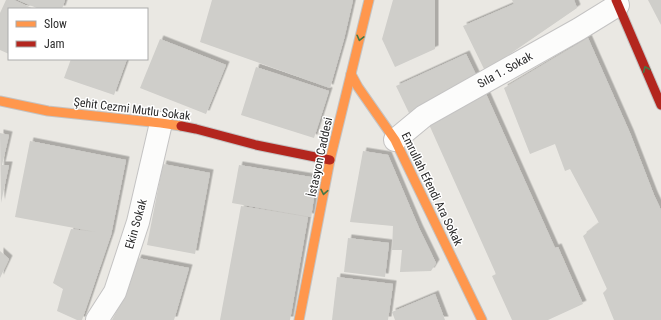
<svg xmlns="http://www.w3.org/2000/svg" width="661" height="320" viewBox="0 0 661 320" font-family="'Roboto Condensed',sans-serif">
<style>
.building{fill:#cfceca;filter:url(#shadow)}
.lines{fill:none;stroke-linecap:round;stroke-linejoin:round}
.street-casing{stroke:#c4c3c3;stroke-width:24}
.slow-casing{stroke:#c4c3c3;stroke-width:11}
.jam-casing{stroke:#c4c3c3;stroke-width:11}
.street{stroke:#fcfcfb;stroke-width:22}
.slow{stroke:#ff974d;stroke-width:9}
.jam{stroke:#b3261e;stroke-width:9}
.oneway{stroke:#457847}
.labels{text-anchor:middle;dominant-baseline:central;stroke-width:3;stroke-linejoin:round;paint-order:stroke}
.street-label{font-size:12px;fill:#2c2c2c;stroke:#fff}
</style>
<defs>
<filter id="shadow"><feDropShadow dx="3.5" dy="-3.5" stdDeviation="0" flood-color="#0004"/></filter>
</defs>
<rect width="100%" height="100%" fill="#eae8e3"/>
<!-- building -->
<g class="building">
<path d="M6,0H14L34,9H9V54L0,50V13Z"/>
<path d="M18,0H65L62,9H39Z"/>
<path d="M212,0H353L344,39L330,88L200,42Z"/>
<path d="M393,0H435V49L395,67L382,39Z"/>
<path d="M512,0H574L577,8L485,71L463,26L514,4Z"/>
<path d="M648,0H661V25Z"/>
<path d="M588,38L630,133L654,195L661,210V320H614L603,293L607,289L583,236L599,223L570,169L565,171L555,144L530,154L504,88Z"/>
<path d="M160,39L226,65L206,114L140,88Z"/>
<path d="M466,54L479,81L409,113L396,86Z"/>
<path d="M71,59H127L114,95L64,78Z"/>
<path d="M256,67L329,91L314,138L241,115Z"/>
<path d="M486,94L555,248L558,247L583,304L548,320H512L492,276L496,274L427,120Z"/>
<path d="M0,133L9,135L2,165H9L1,203Z"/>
<path d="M30,141L126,160L111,235L82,320H77L57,311L63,289L53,283L71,229L96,232L15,217Z"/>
<path d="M363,151L388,155L419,228L436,263L431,271L400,272L402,250H392L393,226L350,222Z"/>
<path d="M163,164L210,173L195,254L147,245Z"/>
<path d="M239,165L317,178L311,217L232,203Z"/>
<path d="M241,206L308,217L290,320H220Z"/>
<path d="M348,238L389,243L385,277L344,272Z"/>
<path d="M0,251L9,259L0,278Z"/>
<path d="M138,258L189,268L174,320H112L124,297Z"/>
<path d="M337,277L393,284L388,320H332Z"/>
<path d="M435,294L445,320H395L392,312Z"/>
</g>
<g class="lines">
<!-- street casing -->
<g class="street-casing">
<g id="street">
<path d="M395,140L424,116L579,29L618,5"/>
<path d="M97,320L115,292L138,222L161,123"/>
</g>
</g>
<!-- slow casing -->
<g class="slow-casing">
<g id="slow">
<path d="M351,74L358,87L395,140L482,320"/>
<path d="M0,101L48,111L161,123L181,126"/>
<path d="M299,320L330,160L369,0"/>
</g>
</g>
<!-- jam casing -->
<g class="jam-casing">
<g id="jam">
<path d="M616,0L661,105"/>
<path d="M181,126L196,129L256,145L330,160"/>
</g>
</g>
<!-- street -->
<use href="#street" class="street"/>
<!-- slow -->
<use href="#slow" class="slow"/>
<!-- jam -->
<use href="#jam" class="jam"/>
</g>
<!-- one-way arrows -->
<defs><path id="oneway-chevron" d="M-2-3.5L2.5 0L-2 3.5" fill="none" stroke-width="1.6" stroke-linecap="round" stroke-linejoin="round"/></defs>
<g class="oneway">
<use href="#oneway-chevron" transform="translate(360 38) rotate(104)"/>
<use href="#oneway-chevron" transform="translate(646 69) rotate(-113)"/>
<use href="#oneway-chevron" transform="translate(324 192) rotate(101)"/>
</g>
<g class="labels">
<!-- street labels -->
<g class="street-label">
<text transform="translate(505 70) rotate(-29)">Sıla 1. Sokak</text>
<text transform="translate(132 109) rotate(7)">Şehit Cezmi Mutlu Sokak</text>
<text transform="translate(320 157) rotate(-78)">İstasyon Caddesi</text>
<text transform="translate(432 189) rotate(64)">Emrullah Efendi Ara Sokak</text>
<text transform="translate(136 224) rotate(-74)">Ekin Sokak</text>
</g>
</g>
<!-- legend -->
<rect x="8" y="8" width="140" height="52" fill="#ffffff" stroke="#ababab"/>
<rect x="16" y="21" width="20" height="6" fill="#ff974d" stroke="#ababab"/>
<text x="44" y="28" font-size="12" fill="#2c2c2c">Slow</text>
<rect x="16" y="41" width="20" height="6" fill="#b3261e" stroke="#ababab"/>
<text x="44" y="48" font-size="12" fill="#2c2c2c">Jam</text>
</svg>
